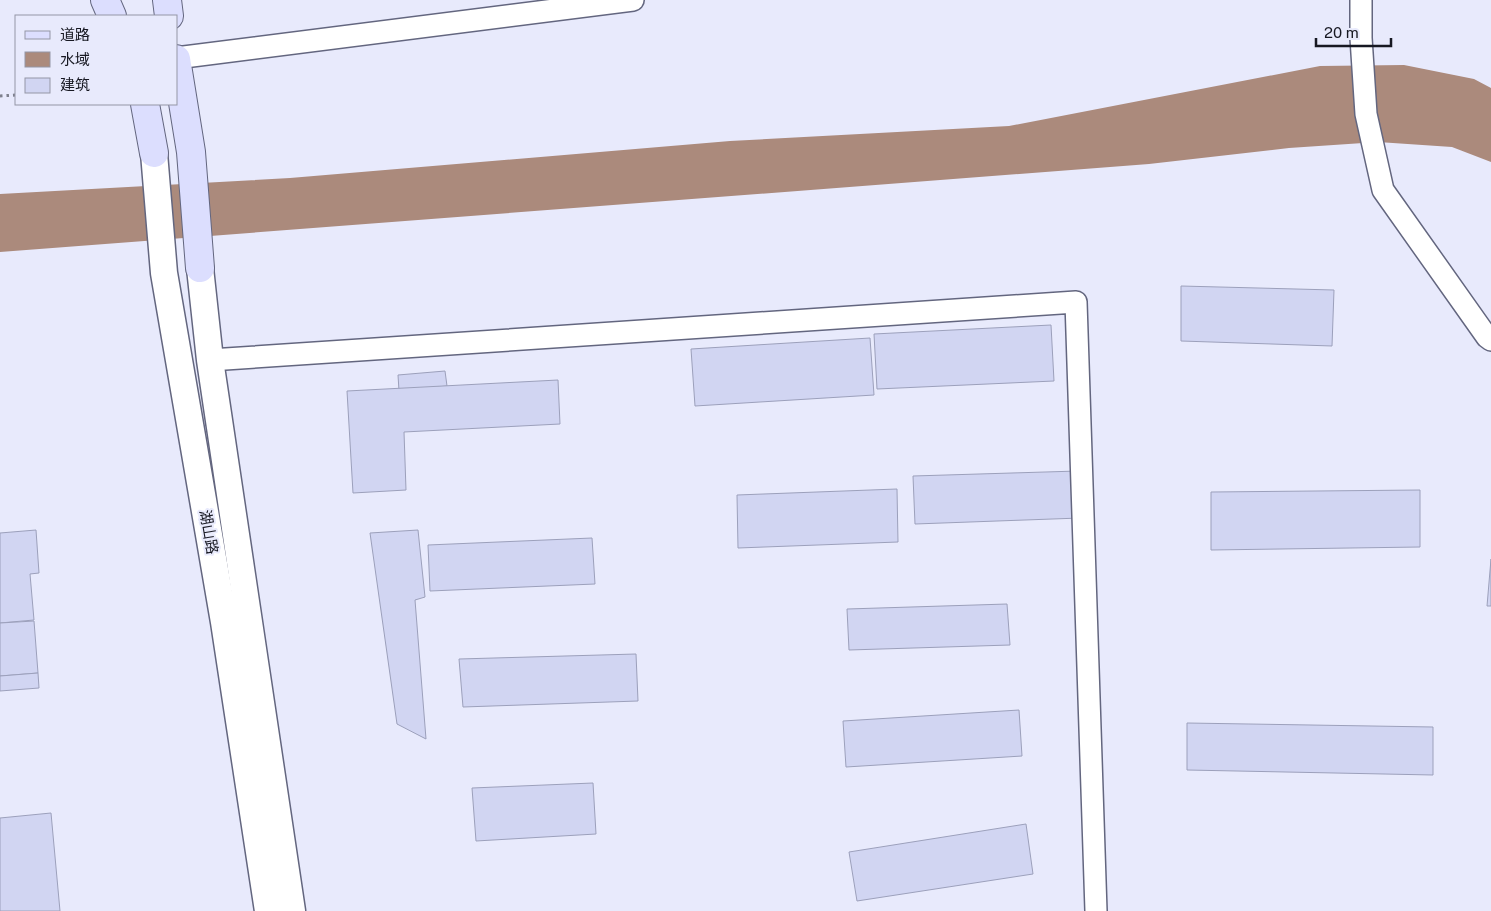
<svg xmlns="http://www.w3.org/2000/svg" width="1491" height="911" viewBox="0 0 1491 911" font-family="'Public Sans','Noto Sans SC',sans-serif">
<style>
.water{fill:#ab8a7c}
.building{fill:#d1d5f2;stroke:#9ca0bb}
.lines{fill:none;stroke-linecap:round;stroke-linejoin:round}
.minor-casing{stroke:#63667f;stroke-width:24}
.tertiary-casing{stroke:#63667f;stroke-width:29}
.secondary-casing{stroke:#63667f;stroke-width:30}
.path{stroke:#7e808d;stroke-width:3;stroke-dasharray:2.5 4;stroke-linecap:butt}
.minor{stroke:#fff;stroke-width:21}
.tertiary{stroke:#fff;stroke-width:26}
.secondary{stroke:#dcdefe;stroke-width:28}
.labels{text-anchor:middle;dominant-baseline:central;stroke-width:4;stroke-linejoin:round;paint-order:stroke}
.street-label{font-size:15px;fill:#171822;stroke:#e8eafc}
</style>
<rect width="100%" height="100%" fill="#e8eafc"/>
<!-- water -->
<path class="water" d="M1404,65L1474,79L1491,88V162L1452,147L1378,142L1289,148L1149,164L0,252V194L290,178L730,141L1009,126L1320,66Z"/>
<!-- building -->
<g class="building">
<path d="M1181,286L1334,290L1332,346L1181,341Z"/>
<path d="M1051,325L1054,381L877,389L874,334Z"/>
<path d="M870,338L874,395L695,406L691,349Z"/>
<path d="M445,371L447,386L399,391L398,375Z"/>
<path d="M558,380L560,424L404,432L406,490L353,493L347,391Z"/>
<path d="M1078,471L1080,518L915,524L913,476Z"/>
<path d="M897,489L898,542L738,548L737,495Z"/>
<path d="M1420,490V547L1211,550V492Z"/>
<path d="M36,530L39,573L30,574L34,620L0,623V533Z"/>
<path d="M418,530L425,597L415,600L426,739L397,724L370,533Z"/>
<path d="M592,538L595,584L430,591L428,545Z"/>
<path d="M1491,559V606H1487Z"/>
<path d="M1007,604L1010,645L849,650L847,609Z"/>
<path d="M34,621L38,673L0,676V623Z"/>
<path d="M636,654L638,701L463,707L459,659Z"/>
<path d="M38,673L39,688L0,691V676Z"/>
<path d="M1019,710L1022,756L846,767L843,721Z"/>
<path d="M1187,723L1433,727V775L1187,770Z"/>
<path d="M593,783L596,834L476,841L472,788Z"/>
<path d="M51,813L60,911H0V818Z"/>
<path d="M1026,824L1033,874L857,901L849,852Z"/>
</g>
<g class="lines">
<!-- minor casing -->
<g class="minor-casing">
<g id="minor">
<path d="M1361,0V38L1366,114L1383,190L1487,337L1491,340"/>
<path d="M176,58L633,0"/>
<path d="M210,360L1076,302L1096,911"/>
</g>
</g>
<!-- tertiary casing -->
<g class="tertiary-casing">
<g id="tertiary">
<path d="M154,153L164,273L224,622L268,911"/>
<path d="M200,268L210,360L292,911"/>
</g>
</g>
<!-- secondary casing -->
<g class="secondary-casing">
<g id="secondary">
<path d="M105,0L112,16"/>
<path d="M167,0L169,16"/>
<path d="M176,59L191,152L200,268"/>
<path d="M145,104L154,153"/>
</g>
</g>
<!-- path -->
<path class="path" d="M0,96L16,95"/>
<!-- minor -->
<use href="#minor" class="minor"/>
<!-- tertiary -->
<use href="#tertiary" class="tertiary"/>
<!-- secondary -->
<use href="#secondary" class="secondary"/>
</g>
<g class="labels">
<!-- street labels -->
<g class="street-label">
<text transform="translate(209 532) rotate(80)">湖山路</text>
</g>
</g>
<!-- legend -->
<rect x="15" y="15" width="162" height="90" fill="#e8eafc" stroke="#9496a5"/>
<rect x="25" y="31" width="25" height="8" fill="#dcdefe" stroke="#9496a5"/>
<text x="60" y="40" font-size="15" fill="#171822">道路</text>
<rect x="25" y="52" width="25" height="15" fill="#ab8a7c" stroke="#9496a5"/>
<text x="60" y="65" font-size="15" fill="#171822">水域</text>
<rect x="25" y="78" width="25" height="15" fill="#d1d5f2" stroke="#9496a5"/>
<text x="60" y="90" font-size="15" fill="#171822">建筑</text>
<!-- scale -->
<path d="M1316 38v8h75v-8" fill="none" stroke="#171822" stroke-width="2.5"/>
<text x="1324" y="38" font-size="15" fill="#171822" stroke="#e8eafc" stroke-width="4" paint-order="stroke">20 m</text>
</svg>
